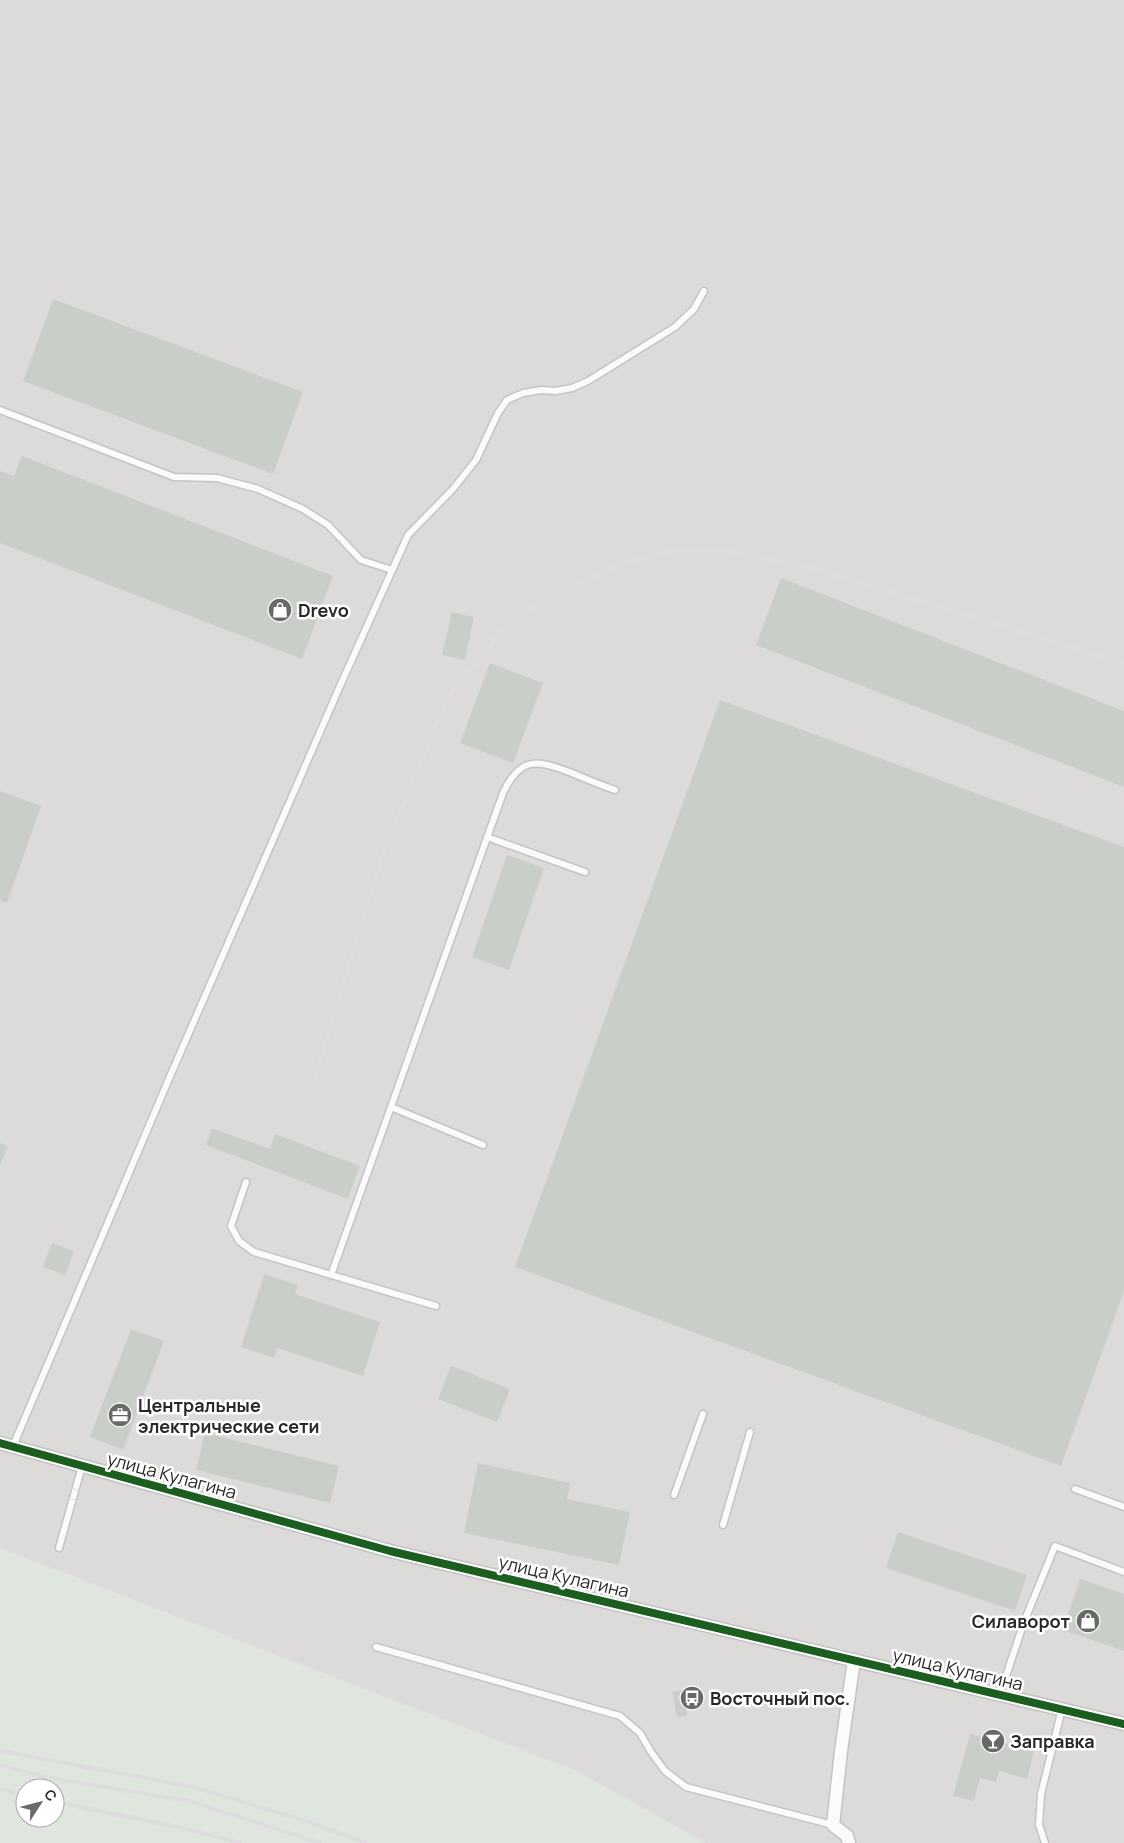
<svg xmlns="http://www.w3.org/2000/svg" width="1124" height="1843" viewBox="0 0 1124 1843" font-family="Manrope,sans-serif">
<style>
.industrial{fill:#dcdbd9}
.building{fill:#c9cfc8}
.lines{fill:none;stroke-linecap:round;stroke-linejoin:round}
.service-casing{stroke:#c3c4c3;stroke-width:9}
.minor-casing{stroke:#c3c4c3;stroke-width:15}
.service{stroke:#fafbfa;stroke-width:6}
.minor{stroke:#fafbfa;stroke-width:12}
.tram{stroke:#ddd;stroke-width:1}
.rail{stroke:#ddd;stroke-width:4}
.cycleway-casing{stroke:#fff;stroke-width:11}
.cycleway{stroke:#1b5e20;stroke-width:8}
.labels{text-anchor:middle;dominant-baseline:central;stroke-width:5;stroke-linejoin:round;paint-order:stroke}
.poi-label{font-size:18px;font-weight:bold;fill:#282828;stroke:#fff;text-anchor:start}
.street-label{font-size:18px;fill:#282828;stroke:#fff}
</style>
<rect width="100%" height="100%" fill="#dee6de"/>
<!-- industrial -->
<path class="industrial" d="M0,0H1124V1843H706L577,1771L0,1548Z"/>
<!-- building -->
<g class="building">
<path d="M53,299L303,392L273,474L23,381Z"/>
<path d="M22,456L333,576L302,659L0,543V471L14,476Z"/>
<path d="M781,578L1124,711V787L756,645Z"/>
<path d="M452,612L474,617L465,660L442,655Z"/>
<path d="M490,663L543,683L513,763L460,743Z"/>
<path d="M720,700L1124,847V1291L1061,1466L515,1267Z"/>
<path d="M0,791L41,806L7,903L0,900Z"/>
<path d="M507,855L544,868L509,970L472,957Z"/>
<path d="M212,1128L270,1149L275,1134L360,1166L348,1199L206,1145Z"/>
<path d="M0,1143L8,1146L0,1165Z"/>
<path d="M52,1243L74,1251L65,1275L43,1267Z"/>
<path d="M264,1274L298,1285L295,1294L380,1322L363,1376L277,1348L274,1358L241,1347Z"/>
<path d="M131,1329L164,1341L123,1450L90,1437Z"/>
<path d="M451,1366L510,1389L497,1422L438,1399Z"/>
<path d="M205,1433L339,1466L330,1503L196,1470Z"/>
<path d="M478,1463L570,1483L567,1499L630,1512L619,1565L464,1533Z"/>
<path d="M898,1532L1027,1575L1015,1611L886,1568Z"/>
<path d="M1080,1579L1124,1594V1651L1063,1630Z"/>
<path d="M682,1690L687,1715L677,1717L672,1692Z"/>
<path d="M970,1734L1034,1751L1027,1779L999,1771L996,1782L980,1778L974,1801L953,1796Z"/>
</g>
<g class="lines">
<!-- service casing -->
<g class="service-casing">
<g id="service">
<path d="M0,410L174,477L217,478L258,489L303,509L328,525L361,560L392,570"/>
<path d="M487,837L585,872"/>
<path d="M391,1107L483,1145"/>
<path d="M246,1182L231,1226L239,1241L254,1252L436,1306"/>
<path d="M331,1275L503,793C521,755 538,760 572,773C586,779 601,785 615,790"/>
<path d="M13,1446L168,1081L340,686L408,535L453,489L476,460L498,413L507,400L523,393L542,390L555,391L572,388L588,381L675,327L694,309L704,291"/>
<path d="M1075,1489L1124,1507"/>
<path d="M674,1495L703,1414"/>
<path d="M723,1525L750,1432"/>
<path d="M59,1548L82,1466"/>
<path d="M376,1647L620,1716L640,1733L651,1752L665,1771L686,1787L833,1825"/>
<path d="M1000,1694L1024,1622L1055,1546L1124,1572"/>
<path d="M1045,1843L1039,1825L1041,1794L1062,1709"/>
</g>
</g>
<!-- minor casing -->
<g class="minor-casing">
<g id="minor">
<path d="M0,1443L390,1551L1124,1724"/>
<path d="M849,1843L847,1836L833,1825L841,1751L854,1660"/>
</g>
</g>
<!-- service -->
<use href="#service" class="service"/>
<!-- minor -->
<use href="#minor" class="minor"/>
<!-- tram -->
<g class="tram">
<path d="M0,1471L776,1659C784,1661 794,1664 801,1668C811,1673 819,1684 824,1693C843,1729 827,1772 790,1788C777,1793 767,1796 753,1792C715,1782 702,1746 695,1711C692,1699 691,1684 685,1674C675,1656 660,1647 643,1637"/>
<path d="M0,1482L774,1668"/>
</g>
<!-- rail -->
<g class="rail">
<path d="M312,1087L384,850L436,726L452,693L502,630L547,598L624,563L672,550H724L812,568L1124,663"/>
<path d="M0,1751L194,1787L312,1823L365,1843"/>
<path d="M0,1765L46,1777L193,1802L320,1843"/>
<path d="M0,1789L25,1795"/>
<path d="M55,1802L183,1828L240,1843"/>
</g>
<!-- cycleway casing -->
<g class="cycleway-casing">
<path id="cycleway" d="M0,1443L390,1551L1124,1724"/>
</g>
<!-- cycleway -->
<use href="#cycleway" class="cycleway"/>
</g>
<!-- icons -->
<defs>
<g id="shop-disc" transform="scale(1.25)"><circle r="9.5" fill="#686a68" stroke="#fff"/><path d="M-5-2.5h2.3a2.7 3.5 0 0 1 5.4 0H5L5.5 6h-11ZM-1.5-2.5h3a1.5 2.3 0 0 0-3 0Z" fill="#fff"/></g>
<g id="office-disc" transform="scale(1.25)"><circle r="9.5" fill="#686a68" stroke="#fff"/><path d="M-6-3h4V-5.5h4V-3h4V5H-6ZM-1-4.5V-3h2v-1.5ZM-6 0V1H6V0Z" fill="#fff"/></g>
<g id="bus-disc" transform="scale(1.25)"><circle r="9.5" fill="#686a68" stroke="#fff"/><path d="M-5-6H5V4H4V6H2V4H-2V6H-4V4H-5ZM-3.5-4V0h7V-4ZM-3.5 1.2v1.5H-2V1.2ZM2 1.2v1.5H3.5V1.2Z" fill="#fff"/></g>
<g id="bar-disc" transform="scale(1.25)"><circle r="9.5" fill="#686a68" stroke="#fff"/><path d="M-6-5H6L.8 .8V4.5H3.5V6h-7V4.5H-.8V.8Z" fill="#fff"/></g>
</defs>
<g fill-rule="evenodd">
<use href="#shop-disc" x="280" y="610"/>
<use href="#office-disc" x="120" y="1415"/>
<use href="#shop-disc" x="1088" y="1621"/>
<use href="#bus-disc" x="692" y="1698"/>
<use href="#bar-disc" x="993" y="1741"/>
</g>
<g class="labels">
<!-- poi labels -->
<g class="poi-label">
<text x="298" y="610">Drevo</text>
<text x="138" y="1405">Центральные<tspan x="138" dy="21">электрические сети</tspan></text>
<text x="1070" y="1621" text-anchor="end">Силаворот</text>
<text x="710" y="1698">Восточный пос.</text>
<text x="1010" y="1741">Заправка</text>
</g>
<!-- street labels -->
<g class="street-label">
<text transform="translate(172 1475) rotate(15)">улица Кулагина</text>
<text transform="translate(564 1576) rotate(13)">улица Кулагина</text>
<text transform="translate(958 1669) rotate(13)">улица Кулагина</text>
</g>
</g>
<!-- north arrow -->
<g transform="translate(40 1803) rotate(54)"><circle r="24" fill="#ffffff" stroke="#a9a9a9"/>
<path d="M0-4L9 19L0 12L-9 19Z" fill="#686a68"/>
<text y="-8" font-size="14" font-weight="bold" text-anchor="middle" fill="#282828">С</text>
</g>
</svg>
